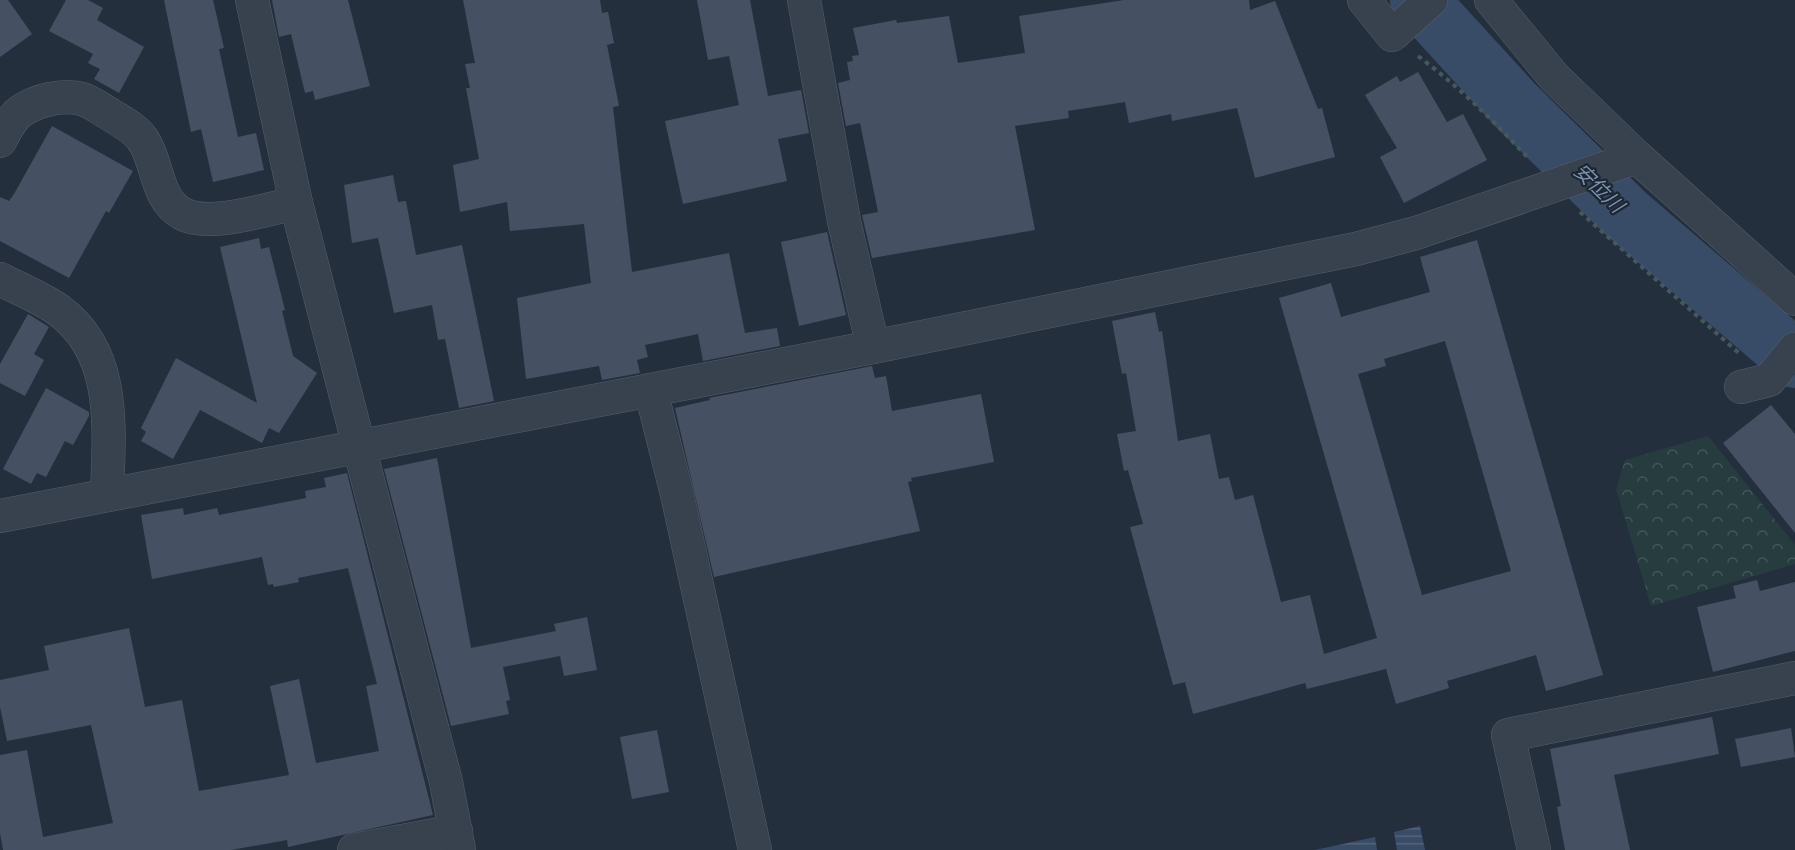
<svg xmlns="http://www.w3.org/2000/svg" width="1795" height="850" viewBox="0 0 1795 850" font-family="Inter,'Noto Sans JP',sans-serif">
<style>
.park{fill:url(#park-crowns)}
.water{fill:url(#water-rules)}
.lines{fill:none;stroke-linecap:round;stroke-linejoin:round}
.river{stroke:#394c67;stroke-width:58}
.building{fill:#455162;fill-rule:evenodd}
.minor-casing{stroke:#565f6c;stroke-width:34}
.path{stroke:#44595c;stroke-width:4;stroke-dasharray:4.5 4.5;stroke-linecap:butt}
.minor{stroke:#38414e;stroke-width:33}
.labels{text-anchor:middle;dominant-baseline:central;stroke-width:4.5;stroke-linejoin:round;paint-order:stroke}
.water-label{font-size:20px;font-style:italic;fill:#7c92b1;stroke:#1d2633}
</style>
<defs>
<pattern id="park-crowns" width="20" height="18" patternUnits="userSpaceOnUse" patternTransform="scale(1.5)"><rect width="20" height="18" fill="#263c3f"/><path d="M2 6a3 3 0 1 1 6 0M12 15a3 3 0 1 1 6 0" fill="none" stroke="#435659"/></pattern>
<pattern id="water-rules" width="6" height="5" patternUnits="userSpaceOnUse" patternTransform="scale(1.5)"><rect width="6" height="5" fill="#394c67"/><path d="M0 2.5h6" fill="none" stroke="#53647b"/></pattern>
</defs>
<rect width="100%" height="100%" fill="#242f3e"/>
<!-- park -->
<path class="park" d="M1708,436L1795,545V564L1651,606L1616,489L1625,460Z"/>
<!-- water -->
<g class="water">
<path d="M1420,826L1425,850H1397L1394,832Z"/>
<path d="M1375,837L1377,850H1315Z"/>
</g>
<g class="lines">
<!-- river -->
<path class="river" d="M1419,0L1515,105L1626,214L1795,359"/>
</g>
<!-- building -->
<g class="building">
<path d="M0,0H8L32,34L0,57Z"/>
<path d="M66,0H88L103,8L97,20L144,47L119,93L94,79L100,69L88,63L93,54L49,31Z"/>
<path d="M164,0H213L224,48L219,49L238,137L256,133L264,170L213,182L201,129L191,132Z"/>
<path d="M272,0H348L370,86L315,100L313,91L305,93L291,34L279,37Z"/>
<path d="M463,0H600L602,13L608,12L614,43L607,45L619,106L613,107L632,272L729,253L745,333L777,328L780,346L703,361L698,334L645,345L648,357L637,360L640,373L602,380L599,366L526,379L517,298L591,283L584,224L510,231L507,202L460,212L453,165L479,159L466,88H470L465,64L475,63Z"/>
<path d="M697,0H750L768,96L801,90L809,133L778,139L787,181L683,204L665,121L739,105L729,56L708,60Z"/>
<path d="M1124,0H1249L1250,10L1275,1L1318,109L1322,108L1335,157L1255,178L1237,108L1172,121L1171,114L1129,123L1125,102L1068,111L1069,118L1015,126L1035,230L872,258L862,215L878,212L860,123L846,126L838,83L850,80L847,62L853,61L852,56L859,55L853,28L896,20L897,23L949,16L958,63L1025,53L1019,16Z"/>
<path d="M1418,72L1447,122L1463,114L1487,160L1404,203L1380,157L1397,148L1365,95L1397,76L1400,82Z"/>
<path d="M52,126L133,171L109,213L106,211L69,278L0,241V197L9,201L14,194Z"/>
<path d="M393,175L398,202L406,201L416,255L462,245L494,401L459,408L445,339L438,340L432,305L394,313L378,238L352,243L344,185Z"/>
<path d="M827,232L846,315L799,326L781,242Z"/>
<path d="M259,238L261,249L269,247L285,310L282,311L293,356L317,373L279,433L269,428L262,443L200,410L173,459L141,441L146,432L141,428L176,358L257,403L220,247Z"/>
<path d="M1477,240L1603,675L1546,691L1536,655L1447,681L1449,688L1396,704L1386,669L1307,689L1305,683L1193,714L1185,682L1173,685L1130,527L1143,524L1128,470L1124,471L1117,434L1136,431L1126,373L1122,374L1112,321L1155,312L1159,332L1162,331L1178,441L1210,434L1219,479L1229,477L1235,500L1253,495L1281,602L1310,595L1324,654L1377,638L1279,298L1331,283L1341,317L1430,292L1420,257ZM1445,341L1511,571L1422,595L1358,374L1386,366L1384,359Z"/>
<path d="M28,314L49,327L34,354L44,360L25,396L0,383V364Z"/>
<path d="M872,366L875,378L886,376L892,411L981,394L994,462L911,478L912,481L908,482L920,531L714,577L675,408L710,400L709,398Z"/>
<path d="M46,388L89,412V416L73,445L65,441L46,477L37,473L31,484L3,469Z"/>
<path d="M1771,405L1795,434V533L1723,443Z"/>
<path d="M437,458L471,648L556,631L554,624L587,617L597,670L564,676L560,656L503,667L510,700L506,701L509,714L451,726L384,469Z"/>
<path d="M347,473L433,815L288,847L287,840L231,850H3L0,833V755L27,750L43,837L113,823L91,725L7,741L0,707V680L49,670L44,646L129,628L145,707L182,700L199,791L289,775L270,686L299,679L316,763L379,751L366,686L377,684L348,568L298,578L299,582L274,587L273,584L268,585L262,557L152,579L141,515L183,508L184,515L217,508L219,515L306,498L305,491L326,487L324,478Z"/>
<path d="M1757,580L1760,591L1795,582V651L1713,672L1697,607L1736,598L1733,586Z"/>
<path d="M1712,717L1719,754L1614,775L1630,850H1565L1557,807L1561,806L1550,749Z"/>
<path d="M1791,728L1795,757L1741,767L1735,739Z"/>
<path d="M657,730L669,792L632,799L620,737Z"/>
</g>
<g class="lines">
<!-- minor casing -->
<g class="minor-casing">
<g id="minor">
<path d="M252,0L296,203L446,782L459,850"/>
<path d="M804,0L844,221L873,347"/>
<path d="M1364,0L1392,35L1431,0"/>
<path d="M1491,0L1554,77L1637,157L1795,299"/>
<path d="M0,141C5,132 11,118 21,111C37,100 63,94 82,99C92,102 102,110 111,115C122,122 136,129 143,140C159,164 155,199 183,214C209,228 267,209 296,203"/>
<path d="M0,279C19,289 40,297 57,309C118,352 109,429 107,495"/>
<path d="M1741,387L1769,380L1795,349"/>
<path d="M651,391L677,494L755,850"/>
<path d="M0,516L873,347L1356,249L1416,233L1637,157"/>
<path d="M354,850L456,831"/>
<path d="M1534,850L1508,735L1795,678"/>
</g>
</g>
<!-- path -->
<g class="path">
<path d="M1418,56C1459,87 1494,121 1529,159"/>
<path d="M1580,212L1740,354"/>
</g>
<!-- minor -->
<use href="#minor" class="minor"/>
</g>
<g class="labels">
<!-- water labels -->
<g class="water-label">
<text transform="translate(1599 188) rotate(44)">安位川</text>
</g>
</g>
</svg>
